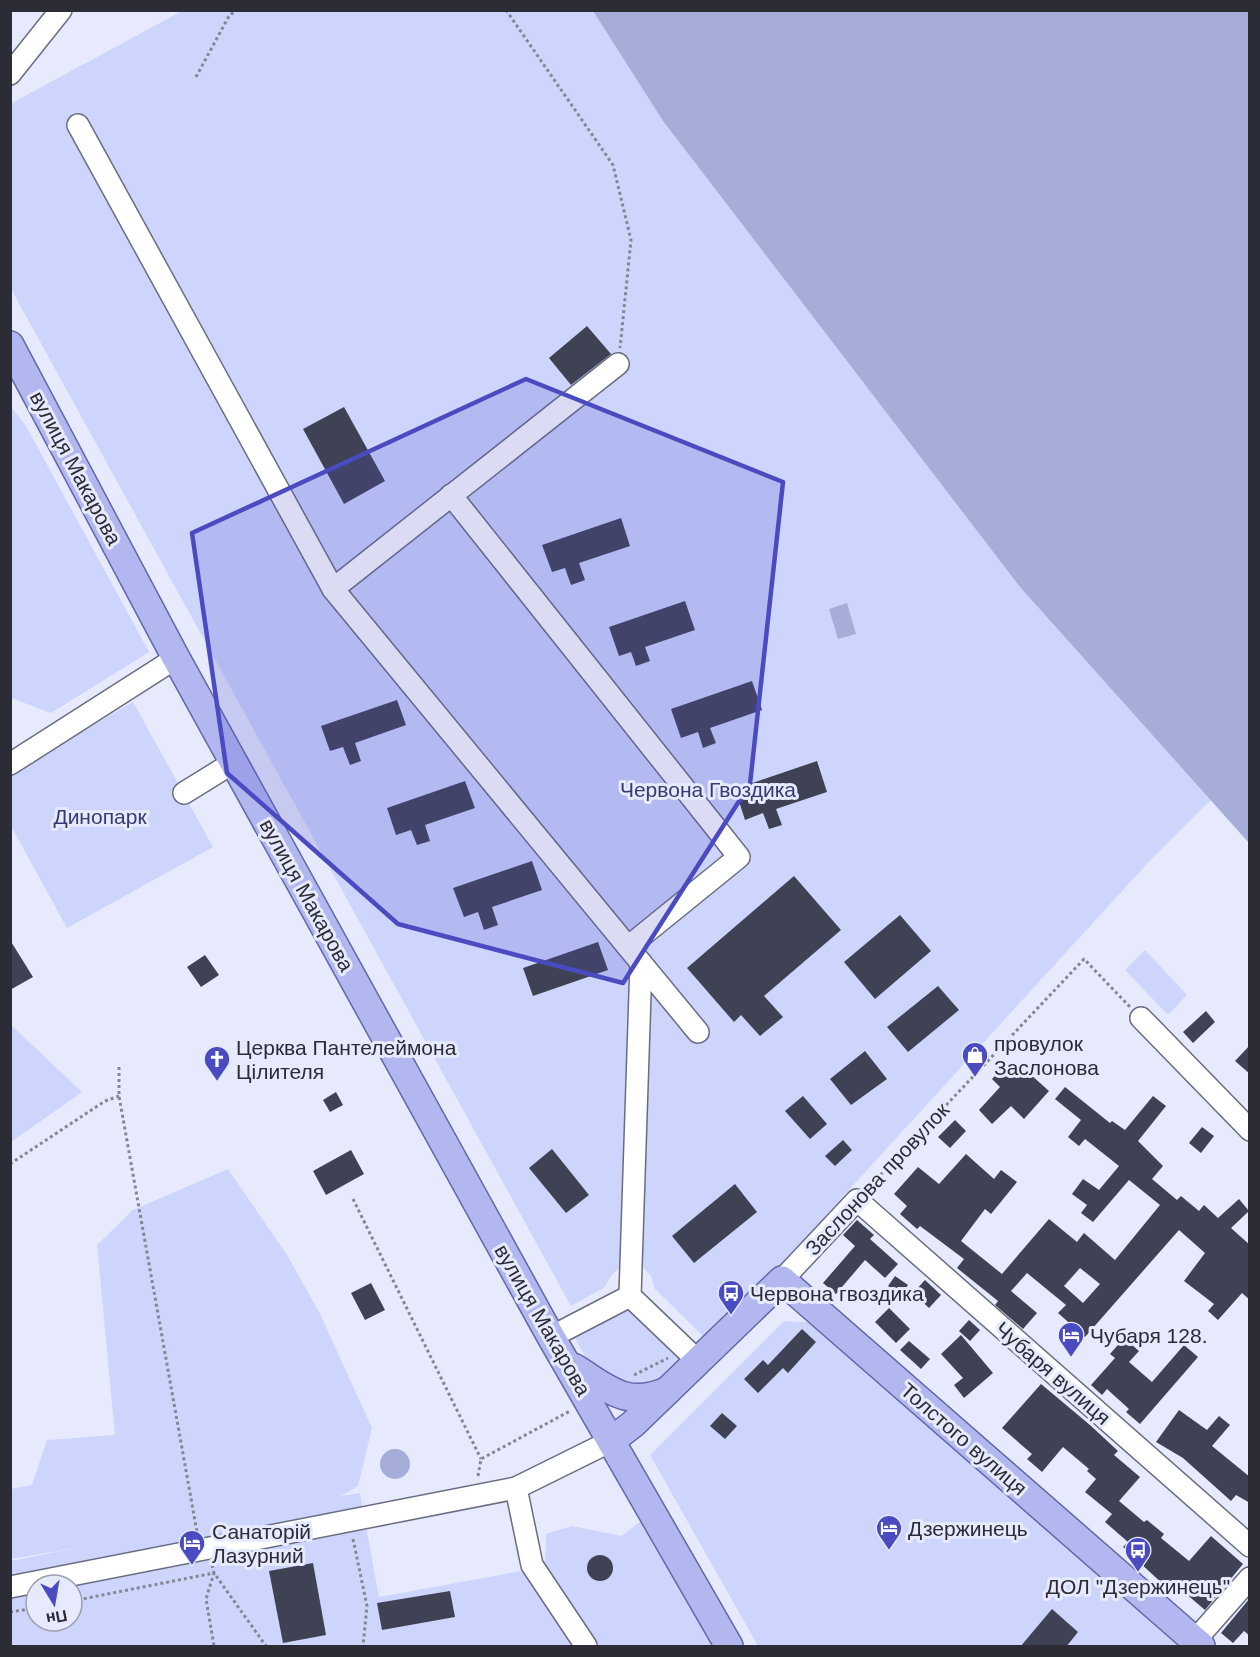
<svg xmlns="http://www.w3.org/2000/svg" width="1260" height="1657" viewBox="0 0 1260 1657" font-family="Arial,sans-serif">
<style>
.green{fill:#ced5fd;fill-rule:evenodd}
.water{fill:#a6add8}
.building{fill:#3f4254;fill-rule:evenodd}
.lines{fill:none;stroke-linecap:round;stroke-linejoin:round}
.minor-casing{stroke:#6a6d81;stroke-width:24}
.major-casing{stroke:#6167a8;stroke-width:30}
.path{stroke:#848693;stroke-width:3;stroke-dasharray:3 3;stroke-linecap:butt}
.minor{stroke:#fff;stroke-width:21}
.major{stroke:#b2b7f0;stroke-width:27}
.marked{fill:#4b4bc1;fill-opacity:0.2;stroke:#4b4bc1;stroke-width:4.5;stroke-linejoin:round}
.labels{text-anchor:middle;dominant-baseline:central;stroke-width:6;stroke-linejoin:round;paint-order:stroke}
.street-label{font-size:21px;fill:#2b2c35;stroke:#e6eafc}
.park-label{font-size:21px;fill:#363b71;stroke:#e6eafc}
.poi-label{font-size:21px;fill:#2b2c35;stroke:#e6eafc;text-anchor:start}
</style>
<rect width="100%" height="100%" fill="#e6eafc"/>
<!-- green -->
<g class="green">
<path d="M182,11H593L663,121L1020,587L1211,800L1145,866L772,1274L703,1336L655,1289L651,1276L641,1265L620,1267L610,1277L605,1287L571,1306L11,289L10,104Z"/>
<path d="M11,407L26,426L149,652L51,713L11,698Z"/>
<path d="M133,702L213,847L67,928L11,826L10,773Z"/>
<path d="M1145,950L1187,995L1168,1015L1125,970Z"/>
<path d="M11,1025L82,1092L11,1142H10Z"/>
<path d="M228,1169L287,1255L320,1314L372,1428L358,1486L341,1496L360,1493L379,1597L522,1571L572,1646H11V1561L81,1547L11,1559V1489L32,1485L47,1440L115,1435L97,1245L133,1210ZM36,1585H72V1621H36Z"/>
<path d="M629,1305L687,1363L641,1392L589,1364L574,1336Z"/>
<path d="M784,1321L819,1323L1181,1646H758L650,1455Z"/>
<path d="M646,1517L713,1646H599L545,1568L546,1534L572,1526L622,1536Z"/>
</g>
<!-- water -->
<g class="water">
<path d="M593,11H1249V843L1020,587L663,121Z"/>
<path d="M847,603L856,634L838,639L829,609Z"/>
<circle cx="395" cy="1464" r="15"/>
</g>
<!-- building -->
<g class="building">
<path d="M587,326L611,354L571,385L549,358Z"/>
<path d="M344,407L385,481L344,504L303,429Z"/>
<path d="M621,518L630,546L579,563L585,580L571,585L565,568L552,572L542,545Z"/>
<path d="M685,601L695,630L645,647L650,661L636,666L631,652L619,656L609,627Z"/>
<path d="M752,681L762,710L710,728L716,743L703,748L698,732L681,738L671,709Z"/>
<path d="M397,700L406,725L355,743L361,761L350,765L343,747L330,751L321,726Z"/>
<path d="M817,761L827,792L776,809L782,825L769,829L763,813L745,820L735,789Z"/>
<path d="M465,781L475,808L425,825L430,841L417,845L411,830L396,835L387,808Z"/>
<path d="M532,861L542,890L492,907L498,925L484,930L478,912L464,917L453,888Z"/>
<path d="M794,876L841,930L764,996L783,1017L760,1036L741,1015L734,1022L687,968Z"/>
<path d="M900,915L931,951L875,999L844,962Z"/>
<path d="M10,940L33,977L10,990Z"/>
<path d="M598,942L608,970L533,996L523,968Z"/>
<path d="M205,955L219,975L201,987L187,967Z"/>
<path d="M938,986L959,1010L908,1052L887,1027Z"/>
<path d="M1206,1011L1215,1022L1193,1043L1183,1032Z"/>
<path d="M1250,1045V1074L1235,1061Z"/>
<path d="M865,1051L887,1079L851,1105L830,1079Z"/>
<path d="M1006,1064L1014,1071L1020,1065L1049,1091L1024,1119L1011,1106L992,1124L979,1110L1000,1087L992,1079Z"/>
<path d="M1065,1087L1110,1123L1112,1121L1125,1130L1153,1096L1166,1106L1138,1141L1163,1166L1152,1179L1177,1200L1181,1196L1199,1211L1204,1205L1218,1218L1239,1199L1249,1211L1231,1228L1250,1245V1300L1242,1293L1218,1320L1208,1311L1214,1304L1184,1281L1205,1253L1179,1230L1085,1337L1058,1313L1066,1305L1027,1273L1011,1291L1037,1313L1023,1329L995,1305L998,1301L957,1268L964,1259L920,1226L917,1229L900,1214L907,1206L894,1194L918,1167L939,1184L966,1154L994,1179L1001,1170L1017,1182L991,1214L985,1209L961,1241L1002,1274L1049,1219L1077,1242L1084,1233L1115,1260L1160,1205L1129,1180L1093,1222L1081,1213L1087,1205L1072,1194L1083,1179L1099,1190L1119,1166L1085,1139L1079,1146L1068,1137L1081,1120L1055,1099ZM1080,1268L1100,1284L1083,1303L1064,1286Z"/>
<path d="M336,1092L343,1105L330,1112L323,1100Z"/>
<path d="M803,1096L827,1124L810,1139L785,1111Z"/>
<path d="M955,1120L966,1131L950,1148L938,1137Z"/>
<path d="M1202,1127L1214,1136L1201,1153L1189,1143Z"/>
<path d="M843,1140L852,1150L835,1166L825,1156Z"/>
<path d="M552,1149L589,1195L566,1213L529,1168Z"/>
<path d="M351,1150L364,1174L326,1195L313,1171Z"/>
<path d="M735,1184L757,1212L694,1263L672,1236Z"/>
<path d="M857,1220L874,1235L870,1239L898,1264L885,1278L865,1260L836,1294L823,1283L855,1246L843,1235Z"/>
<path d="M895,1276L908,1285L901,1295L888,1286Z"/>
<path d="M925,1280L941,1295L929,1308L913,1293Z"/>
<path d="M371,1283L385,1310L365,1320L351,1293Z"/>
<path d="M889,1308L910,1329L896,1343L875,1322Z"/>
<path d="M969,1320L980,1330L970,1341L959,1331Z"/>
<path d="M802,1329L816,1342L788,1373L783,1368L758,1393L744,1379L763,1360L768,1365Z"/>
<path d="M961,1335L993,1373L964,1398L954,1385L963,1378L941,1354Z"/>
<path d="M1124,1338L1139,1351L1129,1362L1152,1382L1184,1345L1198,1357L1140,1424L1126,1412L1129,1409L1107,1389L1102,1395L1091,1385L1115,1358L1110,1354Z"/>
<path d="M909,1341L930,1359L921,1369L900,1350Z"/>
<path d="M1041,1384L1090,1425L1118,1451L1114,1455L1140,1477L1119,1501L1144,1522L1147,1520L1164,1534L1161,1538L1189,1561L1211,1536L1243,1564L1205,1610L1171,1581L1166,1587L1123,1547L1128,1542L1105,1522L1112,1514L1085,1492L1096,1479L1087,1471L1089,1469L1063,1447L1042,1472L1027,1459L1032,1454L1002,1428Z"/>
<path d="M1179,1410L1207,1430L1219,1416L1230,1425L1212,1446L1250,1477V1503L1236,1495L1231,1501L1183,1458L1156,1442Z"/>
<path d="M722,1413L737,1426L725,1439L710,1426Z"/>
<circle cx="600" cy="1568" r="13"/>
<path d="M313,1563L326,1635L283,1643L269,1571Z"/>
<path d="M450,1591L455,1617L382,1630L377,1603Z"/>
<path d="M1250,1598V1636L1244,1631L1233,1643L1221,1633Z"/>
<path d="M1052,1609L1078,1632L1066,1647H1020Z"/>
</g>
<g class="lines">
<!-- minor casing -->
<g class="minor-casing">
<g id="minor">
<path d="M10,74L61,10"/>
<path d="M78,125L333,589L698,1032"/>
<path d="M451,495L739,857L628,947"/>
<path d="M333,589L618,364"/>
<path d="M10,764L176,658"/>
<path d="M184,793L234,762"/>
<path d="M1141,1018L1250,1130"/>
<path d="M782,1280L857,1200L1250,1546"/>
<path d="M630,1296L641,963"/>
<path d="M551,1337L630,1296L698,1361"/>
<path d="M516,1488L532,1565L586,1646"/>
<path d="M10,1587L516,1488L611,1441"/>
<path d="M1190,1646L1250,1578"/>
</g>
</g>
<!-- major casing -->
<g class="major-casing">
<g id="major">
<path d="M10,345L176,658L551,1337L729,1646"/>
<path d="M573,1367C607,1387 625,1409 667,1391"/>
<path d="M611,1441L633,1424L782,1280L1201,1646"/>
</g>
</g>
<!-- path -->
<g class="path">
<path d="M506,10L613,165L631,240L620,348"/>
<path d="M196,77L229,16L236,10"/>
<path d="M119,1067V1096L197,1532"/>
<path d="M10,1164L105,1101L119,1096"/>
<path d="M868,1188L1084,959L1130,1007"/>
<path d="M353,1199L481,1459"/>
<path d="M634,1375L668,1358"/>
<path d="M478,1476L481,1459L570,1411"/>
<path d="M353,1539L367,1606L363,1646"/>
<path d="M212,1565L214,1573L266,1646"/>
<path d="M72,1601L214,1573L206,1599L214,1646"/>
<path d="M10,1612L36,1608"/>
</g>
<!-- minor -->
<use href="#minor" class="minor"/>
<!-- major -->
<use href="#major" class="major"/>
</g>
<!-- marked area -->
<path class="marked" d="M526,379L783,482L750,784L623,983L398,924L227,773L192,533Z"/>
<!-- icons -->
<defs>
<g id="shop-pin" transform="scale(1.35)"><path d="M0 17L-7.5 6A9.5 9.5 0 1 1 7.5 6Z" fill="#4b4bc1" stroke="#e6eafc"/><path d="M-5-2.5h2.3a2.7 3.5 0 0 1 5.4 0H5L5.5 6h-11ZM-1.5-2.5h3a1.5 2.3 0 0 0-3 0Z" fill="#fff"/></g>
<g id="church-pin" transform="scale(1.35)"><path d="M0 17L-7.5 6A9.5 9.5 0 1 1 7.5 6Z" fill="#4b4bc1" stroke="#e6eafc"/><path d="M-1.2-6h2.4v3.5h3.3v2.4h-3.3V6h-2.4V-.1h-3.3v-2.4h3.3Z" fill="#fff"/></g>
<g id="bus-pin" transform="scale(1.35)"><path d="M0 17L-7.5 6A9.5 9.5 0 1 1 7.5 6Z" fill="#4b4bc1" stroke="#e6eafc"/><path d="M-5-6H5V4H4V6H2V4H-2V6H-4V4H-5ZM-3.5-4V0h7V-4ZM-3.5 1.2v1.5H-2V1.2ZM2 1.2v1.5H3.5V1.2Z" fill="#fff"/></g>
<g id="hotel-pin" transform="scale(1.35)"><path d="M0 17L-7.5 6A9.5 9.5 0 1 1 7.5 6Z" fill="#4b4bc1" stroke="#e6eafc"/><path d="M-6-4.5h1.5V1H6V5H4.5V3h-9V5H-6ZM-4 0a1.8 1.8 0 1 1 3.6 0ZM.5 0V-2.5h3Q6-2.5 6 0Z" fill="#fff"/></g>
</defs>
<g fill-rule="evenodd">
<use href="#shop-pin" x="975" y="1055"/>
<use href="#church-pin" x="217" y="1059"/>
<use href="#bus-pin" x="731" y="1293"/>
<use href="#hotel-pin" x="1071" y="1335"/>
<use href="#hotel-pin" x="889" y="1528"/>
<use href="#hotel-pin" x="192" y="1543"/>
<use href="#bus-pin" x="1138" y="1550"/>
</g>
<g class="labels">
<!-- street labels -->
<g class="street-label">
<text transform="translate(76 468) rotate(62)">вулиця Макарова</text>
<text transform="translate(307 895) rotate(61)">вулиця Макарова</text>
<text transform="translate(877 1179) rotate(-47)">Заслонова провулок</text>
<text transform="translate(543 1320) rotate(60)">вулиця Макарова</text>
<text transform="translate(1053 1373) rotate(41)">Чубаря вулиця</text>
<text transform="translate(964 1439) rotate(41)">Толстого вулиця</text>
</g>
<!-- park labels -->
<g class="park-label">
<text x="708" y="789">Червона Гвоздика</text>
<text x="100" y="816">Динопарк</text>
</g>
<!-- poi labels -->
<g class="poi-label">
<text x="994" y="1043">провулок<tspan x="994" dy="24">Заслонова</tspan></text>
<text x="236" y="1047">Церква Пантелеймона<tspan x="236" dy="24">Цілителя</tspan></text>
<text x="750" y="1293">Червона гвоздика</text>
<text x="1090" y="1335">Чубаря 128.</text>
<text x="908" y="1528">Дзержинець</text>
<text x="212" y="1531">Санаторій<tspan x="212" dy="24">Лазурний</tspan></text>
<text x="1138" y="1586" text-anchor="middle">ДОЛ "Дзержинець"</text>
</g>
</g>
<!-- border -->
<rect width="1260" height="1657" fill="none" stroke="#2b2c35" stroke-width="24"/>
<!-- north arrow -->
<g transform="translate(54 1603) rotate(169)"><circle r="28" fill="#e6eafc" stroke="#9b9eac" stroke-width="1.5"/>
<path d="M0-4.5L10 22L0 15L-10 22Z" fill="#4b4bc1"/>
<text y="-9" font-size="16" font-weight="bold" text-anchor="middle" fill="#2b2c35">Пн</text>
</g>
</svg>
